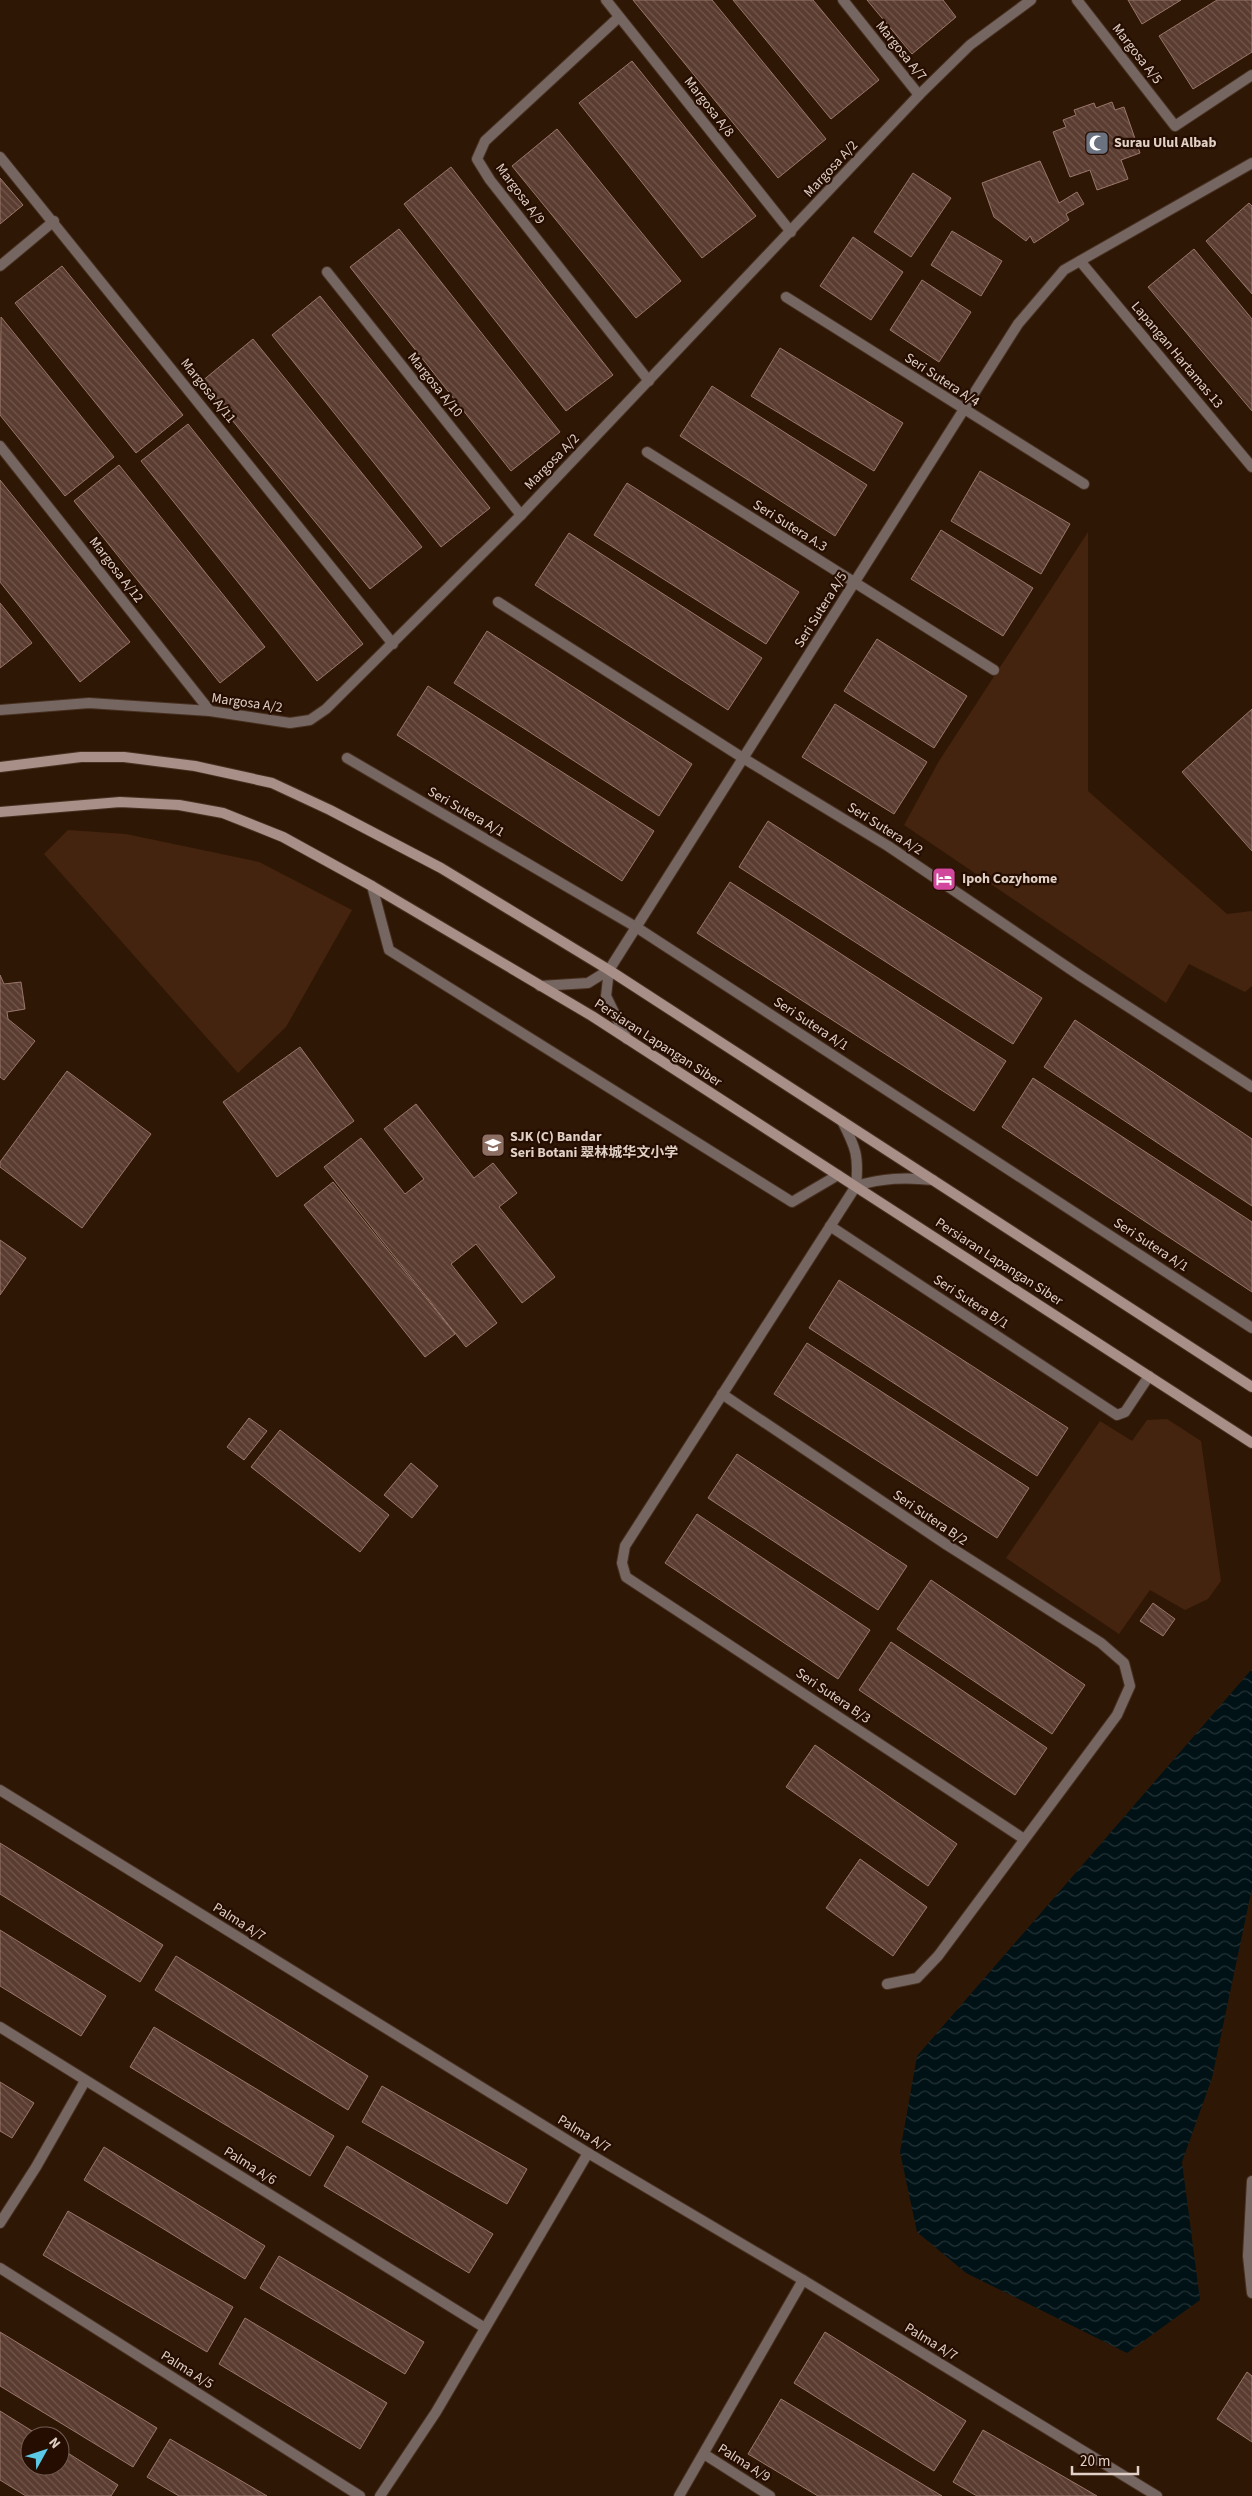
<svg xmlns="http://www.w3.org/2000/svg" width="1252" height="2496" viewBox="0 0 1252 2496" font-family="'Source Sans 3','Noto Sans SC',sans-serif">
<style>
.green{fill:#44240e}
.water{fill:url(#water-waves)}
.building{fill:url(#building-back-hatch);stroke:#99776a}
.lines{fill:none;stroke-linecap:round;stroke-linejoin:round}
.minor-casing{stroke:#483121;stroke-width:12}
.secondary-casing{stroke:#483121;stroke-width:12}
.minor{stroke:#766662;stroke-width:10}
.secondary{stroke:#a88f88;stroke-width:10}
.labels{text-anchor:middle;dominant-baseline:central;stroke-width:4.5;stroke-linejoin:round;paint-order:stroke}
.street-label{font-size:14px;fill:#e1d0c6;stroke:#250d01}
.poi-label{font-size:14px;font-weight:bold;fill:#e1d0c6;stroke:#250d01;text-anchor:start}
</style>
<defs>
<pattern id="water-waves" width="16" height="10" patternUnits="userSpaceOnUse" patternTransform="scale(1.25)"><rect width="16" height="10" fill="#001216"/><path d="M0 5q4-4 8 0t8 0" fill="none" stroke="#253336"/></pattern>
<pattern id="building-back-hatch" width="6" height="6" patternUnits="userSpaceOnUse" patternTransform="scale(1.25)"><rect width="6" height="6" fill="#5b3c30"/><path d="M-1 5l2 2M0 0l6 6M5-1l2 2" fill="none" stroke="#72574c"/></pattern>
</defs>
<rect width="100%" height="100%" fill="#2f1706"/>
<!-- green -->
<g class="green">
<path d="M1088,532V791L1227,914L1252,911V986L1245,992L1189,964L1166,1003L904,825L939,761Z"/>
<path d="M68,830L126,834L259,862L352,910L286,1027L238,1073L44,854Z"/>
<path d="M1167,1419L1201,1441L1221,1581L1208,1599L1185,1610L1150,1590L1119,1634L1006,1558L1100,1421L1132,1441L1147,1420Z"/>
</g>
<!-- water -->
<path class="water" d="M1252,1669V1888L1212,2078L1182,2162L1200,2300L1127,2353L966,2273L917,2232L900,2152L917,2056Z"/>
<!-- building -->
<g class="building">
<path d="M633,0H712L826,139L778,178Z"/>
<path d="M733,0H813L879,80L831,119Z"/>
<path d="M867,0H943L956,17L912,54Z"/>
<path d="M1128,0H1181L1142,24Z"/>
<path d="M1217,0H1252V52L1193,89L1159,36Z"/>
<path d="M632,61L756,216L702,258L579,103Z"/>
<path d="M1112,102L1115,110L1124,107L1140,153L1121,160L1128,179L1097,190L1090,170L1070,177L1053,132L1066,127L1063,120L1076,115L1074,110L1094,103L1096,108Z"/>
<path d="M557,129L681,281L636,318L512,166Z"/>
<path d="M1040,161L1059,203L1077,192L1084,204L1066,214L1069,220L1034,243L1030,236L1026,241L994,217L982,183Z"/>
<path d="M451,167L613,375L566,411L404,204Z"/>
<path d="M913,173L951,198L911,257L874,232Z"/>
<path d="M0,178L23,205L0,224Z"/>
<path d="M1249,203L1252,206V294L1206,241Z"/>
<path d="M399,229L560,432L511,471L350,267Z"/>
<path d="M952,231L1002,261L981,296L931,265Z"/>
<path d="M853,237L903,272L871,320L820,286Z"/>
<path d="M1194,249L1252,319V411L1148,287Z"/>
<path d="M62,266L183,415L136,453L15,303Z"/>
<path d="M922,280L971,312L939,362L890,330Z"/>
<path d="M320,296L490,508L441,547L272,335Z"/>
<path d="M1,317L114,457L65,496L0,415Z"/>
<path d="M253,339L422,547L370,589L201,382Z"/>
<path d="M780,348L903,423L874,471L751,396Z"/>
<path d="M712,386L867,485L835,536L680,436Z"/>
<path d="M188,424L363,644L317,681L141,461Z"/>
<path d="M119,465L265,647L220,683L74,501Z"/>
<path d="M980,471L1070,524L1041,574L951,521Z"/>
<path d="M0,480L130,642L80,682L0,582Z"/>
<path d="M627,483L799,592L766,644L594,535Z"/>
<path d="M941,530L1033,588L1003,636L911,579Z"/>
<path d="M569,533L762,658L728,710L535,585Z"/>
<path d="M0,603L32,643L0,668Z"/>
<path d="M487,631L692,764L659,816L454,683Z"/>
<path d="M877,639L967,696L934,748L844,691Z"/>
<path d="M428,686L654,831L622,881L397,735Z"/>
<path d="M835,704L927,762L894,814L802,757Z"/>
<path d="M1252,709V851L1182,772Z"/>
<path d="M768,821L1042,998L1013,1044L739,867Z"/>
<path d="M730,882L1006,1061L974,1111L697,933Z"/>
<path d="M0,975L4,984L21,982L25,1009L7,1012L8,1019L35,1041L4,1080L0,1077Z"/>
<path d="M1075,1020L1252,1139V1206L1044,1067Z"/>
<path d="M300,1047L354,1121L277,1177L223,1102Z"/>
<path d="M67,1071L151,1134L82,1228L0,1167V1162Z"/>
<path d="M1033,1078L1252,1222V1292L1002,1127Z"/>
<path d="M416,1104L474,1178L493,1163L517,1193L499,1207L555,1277L522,1303L476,1244L451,1264L497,1323L466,1347L324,1167L361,1138L405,1194L424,1179L384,1129Z"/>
<path d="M333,1182L455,1334L425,1357L304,1205Z"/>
<path d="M0,1240L26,1258L0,1295Z"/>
<path d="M839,1280L1068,1428L1037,1476L809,1328Z"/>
<path d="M807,1343L1029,1488L997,1538L774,1394Z"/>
<path d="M249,1418L267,1431L244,1460L227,1447Z"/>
<path d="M280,1430L389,1515L360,1552L251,1467Z"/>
<path d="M737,1454L907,1566L878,1610L708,1498Z"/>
<path d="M411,1463L438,1486L412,1518L384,1495Z"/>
<path d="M697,1514L870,1630L838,1679L665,1563Z"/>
<path d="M931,1580L1085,1685L1052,1734L897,1629Z"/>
<path d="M1153,1603L1175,1619L1163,1636L1140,1621Z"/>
<path d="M891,1642L1047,1748L1015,1795L859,1690Z"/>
<path d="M815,1745L957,1844L928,1886L786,1787Z"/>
<path d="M0,1843L163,1945L140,1982L0,1894Z"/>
<path d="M860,1859L927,1907L893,1956L826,1908Z"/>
<path d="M0,1930L106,1996L81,2036L0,1986Z"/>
<path d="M176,1956L368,2076L348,2110L155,1990Z"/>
<path d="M154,2027L334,2136L310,2176L130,2067Z"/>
<path d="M0,2082L34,2103L12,2138L0,2131Z"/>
<path d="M382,2086L527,2169L507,2204L362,2122Z"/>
<path d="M347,2146L493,2234L469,2273L324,2186Z"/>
<path d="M104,2147L265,2246L245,2279L84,2180Z"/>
<path d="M68,2211L233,2307L207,2352L43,2255Z"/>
<path d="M279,2256L424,2342L405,2374L260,2288Z"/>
<path d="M245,2318L387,2403L360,2449L219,2364Z"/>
<path d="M0,2332L157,2428L133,2467L0,2386Z"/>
<path d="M825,2332L966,2421L934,2471L794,2383Z"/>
<path d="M1247,2372L1252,2376V2442L1217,2419Z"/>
<path d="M781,2399L942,2496H818L748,2454Z"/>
<path d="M0,2411L40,2436H30V2466H60V2448L118,2485L111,2496H26L0,2480Z"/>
<path d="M983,2430L1097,2496H977L953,2482Z"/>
<path d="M170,2439L267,2496H179L147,2477Z"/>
</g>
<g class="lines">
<!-- minor casing -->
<g class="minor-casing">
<g id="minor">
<path d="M606,0L791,232"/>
<path d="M843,0L919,95"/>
<path d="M1077,0L1175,126L1252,75"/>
<path d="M619,17L485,141L477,159L490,180L649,381"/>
<path d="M0,157L393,644"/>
<path d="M1080,261L1252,467"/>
<path d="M0,266L54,221"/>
<path d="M327,272L521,515"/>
<path d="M786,297L1084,484"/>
<path d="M0,446L210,711"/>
<path d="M647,452L994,670"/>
<path d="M498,602L743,758L888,846L1079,975L1252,1087"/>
<path d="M0,710L89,703L210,711L290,723L310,720L326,709L521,515L919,95L970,45L1031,0"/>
<path d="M347,758L636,927L1252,1328"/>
<path d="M372,886L389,950L792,1202L838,1175"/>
<path d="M609,970L606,996L627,1039"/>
<path d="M540,986L588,983L609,970L1018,324L1064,270L1252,163"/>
<path d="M842,1121C856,1148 859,1156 856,1186L625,1546L622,1563L626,1577L1024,1839"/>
<path d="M856,1186C883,1178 905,1177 933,1180"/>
<path d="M830,1226L1117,1415L1125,1412L1149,1376"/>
<path d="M722,1394L947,1545L1101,1643L1124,1663L1130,1686L1117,1715L938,1956L917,1978L887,1984"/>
<path d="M0,1790L588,2153L803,2280L1157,2496"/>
<path d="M0,2027L485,2328"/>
<path d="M1252,2181L1248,2256L1252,2293"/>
<path d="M0,2223L36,2167L85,2081"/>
<path d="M0,2268L360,2496"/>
<path d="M704,2454L770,2496"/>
<path d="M380,2496L436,2412L588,2153"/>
<path d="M679,2496L803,2280"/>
</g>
</g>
<!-- secondary casing -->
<g class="secondary-casing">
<g id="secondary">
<path d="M0,767L81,757H124L195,766L272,783L330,810L441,868L609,970L1252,1387"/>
<path d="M0,812L120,802L179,805L223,813L283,837L372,886L592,1016L1252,1443"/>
</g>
</g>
<!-- minor -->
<use href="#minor" class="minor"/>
<!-- secondary -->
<use href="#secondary" class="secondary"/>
</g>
<!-- icons -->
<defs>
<g id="mosque-square" transform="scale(1.25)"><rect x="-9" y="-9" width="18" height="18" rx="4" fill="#6b7280" stroke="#250d01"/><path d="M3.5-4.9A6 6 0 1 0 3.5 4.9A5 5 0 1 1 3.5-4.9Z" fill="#fff"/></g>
<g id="hotel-square" transform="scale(1.25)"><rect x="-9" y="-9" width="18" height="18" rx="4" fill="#d1479c" stroke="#250d01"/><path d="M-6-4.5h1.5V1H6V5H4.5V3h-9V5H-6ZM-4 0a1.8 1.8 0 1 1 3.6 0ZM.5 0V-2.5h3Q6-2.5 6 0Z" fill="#fff"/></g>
<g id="school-square" transform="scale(1.25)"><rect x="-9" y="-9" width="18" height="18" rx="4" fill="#8d6e63" stroke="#250d01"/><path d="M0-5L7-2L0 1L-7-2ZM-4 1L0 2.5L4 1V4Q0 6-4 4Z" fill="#fff"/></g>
</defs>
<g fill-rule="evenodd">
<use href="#mosque-square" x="1097" y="143"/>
<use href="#hotel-square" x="944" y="879"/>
<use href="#school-square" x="493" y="1145"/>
</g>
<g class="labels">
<!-- street labels -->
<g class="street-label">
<text transform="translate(901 51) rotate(51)">Margosa A/7</text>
<text transform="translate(1137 54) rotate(52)">Margosa A/5</text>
<text transform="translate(709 107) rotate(52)">Margosa A/8</text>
<text transform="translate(831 169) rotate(-47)">Margosa A/2</text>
<text transform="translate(520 194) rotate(53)">Margosa A/9</text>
<text transform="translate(1177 355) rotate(50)">Lapangan Hartamas 13</text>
<text transform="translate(942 380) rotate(33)">Seri Sutera A/4</text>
<text transform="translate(435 385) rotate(51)">Margosa A/10</text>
<text transform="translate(208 391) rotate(51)">Margosa A/11</text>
<text transform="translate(552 462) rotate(-46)">Margosa A/2</text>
<text transform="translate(790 526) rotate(32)">Seri Sutera A.3</text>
<text transform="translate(116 570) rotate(52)">Margosa A/12</text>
<text transform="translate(821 610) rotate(-58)">Seri Sutera A/5</text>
<text transform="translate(247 703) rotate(8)">Margosa A/2</text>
<text transform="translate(466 812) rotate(30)">Seri Sutera A/1</text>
<text transform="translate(885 829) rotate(32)">Seri Sutera A/2</text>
<text transform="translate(811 1024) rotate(33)">Seri Sutera A/1</text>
<text transform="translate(658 1043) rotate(33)">Persiaran Lapangan Siber</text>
<text transform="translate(1151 1245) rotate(33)">Seri Sutera A/1</text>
<text transform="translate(999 1262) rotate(33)">Persiaran Lapangan Siber</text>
<text transform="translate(971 1302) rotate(33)">Seri Sutera B/1</text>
<text transform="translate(930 1518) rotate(34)">Seri Sutera B/2</text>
<text transform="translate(833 1696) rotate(34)">Seri Sutera B/3</text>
<text transform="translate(239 1922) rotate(32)">Palma A/7</text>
<text transform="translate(584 2134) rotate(31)">Palma A/7</text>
<text transform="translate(250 2166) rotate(32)">Palma A/6</text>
<text transform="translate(931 2342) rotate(31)">Palma A/7</text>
<text transform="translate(187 2370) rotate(32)">Palma A/5</text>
<text transform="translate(744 2463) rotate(32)">Palma A/9</text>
</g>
<!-- poi labels -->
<g class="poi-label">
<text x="1114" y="143">Surau Ulul Albab</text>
<text x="962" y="879">Ipoh Cozyhome</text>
<text x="510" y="1137">SJK (C) Bandar<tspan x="510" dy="16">Seri Botani 翠林城华文小学</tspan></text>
</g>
</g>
<!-- north arrow -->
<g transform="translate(45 2451) rotate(50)"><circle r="24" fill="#250d01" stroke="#705b50"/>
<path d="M0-4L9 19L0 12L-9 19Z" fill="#5bc8e6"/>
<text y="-8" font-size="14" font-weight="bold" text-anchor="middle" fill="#e1d0c6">N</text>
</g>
<!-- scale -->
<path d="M1072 2466v8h66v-8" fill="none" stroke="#e1d0c6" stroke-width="2.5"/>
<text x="1080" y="2466" font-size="15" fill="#e1d0c6" stroke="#250d01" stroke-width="4" paint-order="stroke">20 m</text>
</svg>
